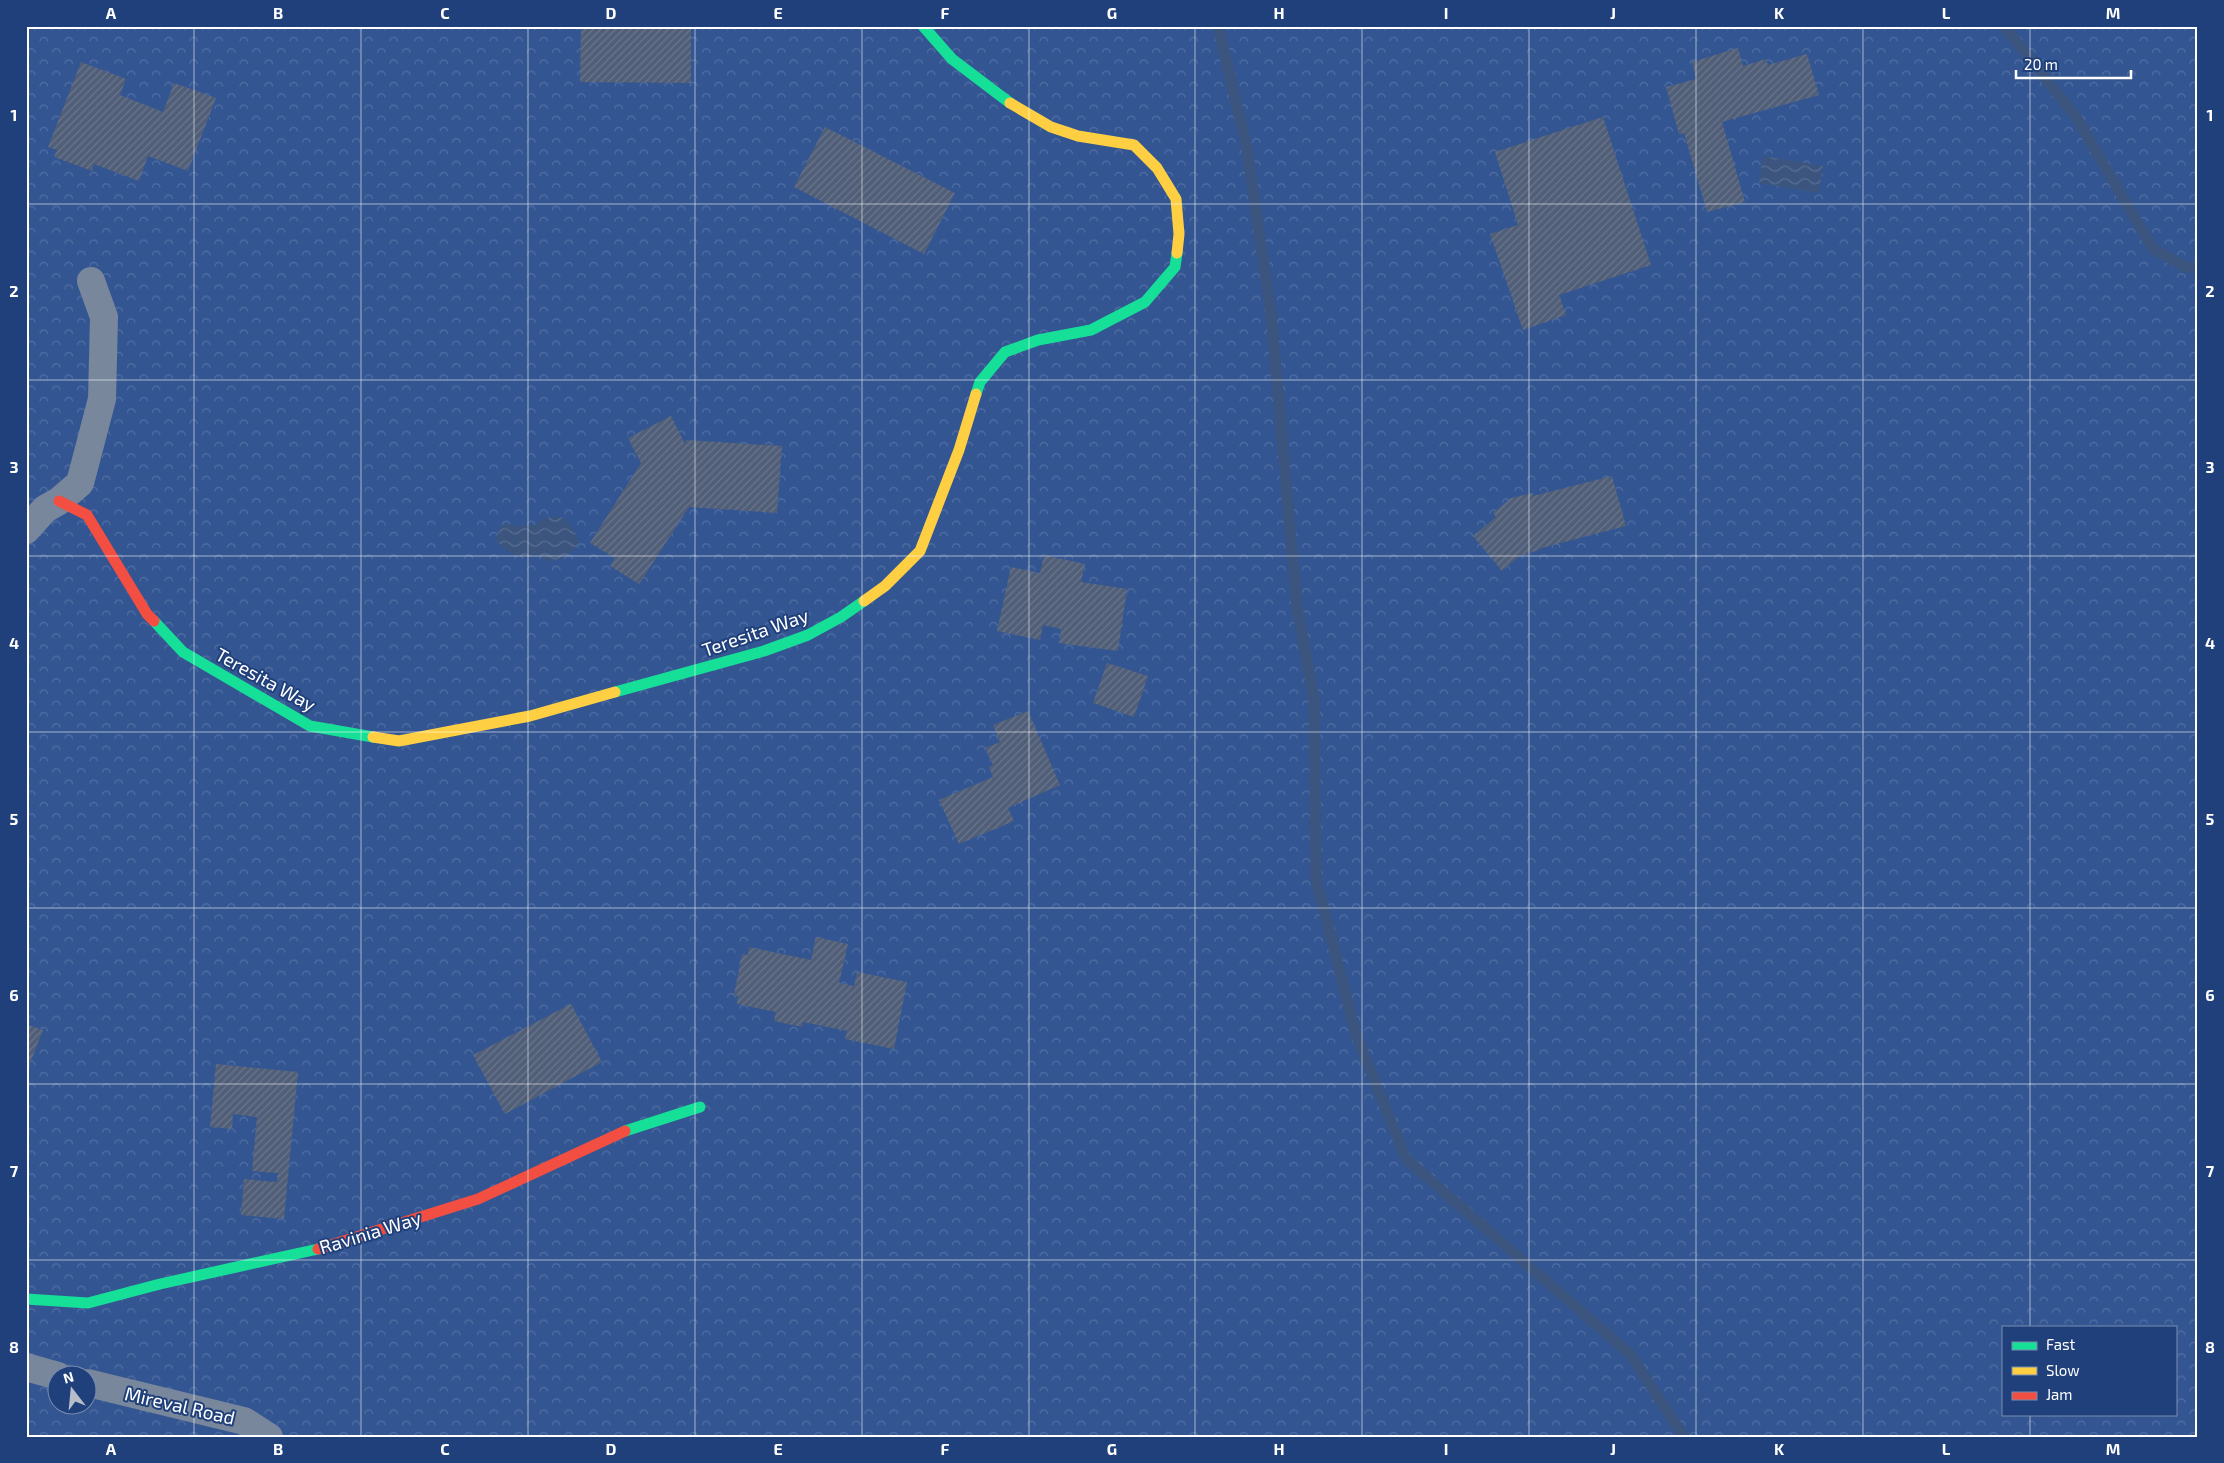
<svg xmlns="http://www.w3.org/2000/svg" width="2224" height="1463" viewBox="0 0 2224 1463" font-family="'Exo 2',sans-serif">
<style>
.forest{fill:url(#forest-crowns);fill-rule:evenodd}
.water{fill:url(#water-waves)}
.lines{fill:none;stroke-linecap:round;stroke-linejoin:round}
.stream{stroke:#3c557f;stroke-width:11}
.building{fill:url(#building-hatch)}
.street{stroke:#79879d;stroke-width:28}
.fast{stroke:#16e098;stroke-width:11}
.slow{stroke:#ffcf43;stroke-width:11}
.jam{stroke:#f24e42;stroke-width:11}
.grid{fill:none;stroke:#fff;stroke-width:1;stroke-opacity:0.55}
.labels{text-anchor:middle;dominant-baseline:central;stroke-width:4;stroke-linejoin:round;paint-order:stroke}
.street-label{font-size:19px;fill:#fff;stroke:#20407b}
.neatline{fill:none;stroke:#fff;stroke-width:2}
.grid-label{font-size:16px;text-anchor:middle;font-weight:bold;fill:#fff}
</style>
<defs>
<pattern id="forest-crowns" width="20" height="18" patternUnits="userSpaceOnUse" patternTransform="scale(1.25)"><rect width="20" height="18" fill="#335692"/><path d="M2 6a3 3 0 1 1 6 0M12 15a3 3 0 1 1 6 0" fill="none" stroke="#526fa2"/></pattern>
<pattern id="water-waves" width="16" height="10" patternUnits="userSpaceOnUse" patternTransform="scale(1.25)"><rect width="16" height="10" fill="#3c557f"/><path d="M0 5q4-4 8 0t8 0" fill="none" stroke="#596e92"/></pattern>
<pattern id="building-hatch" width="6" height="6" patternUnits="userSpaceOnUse" patternTransform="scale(1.25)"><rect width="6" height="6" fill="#505e78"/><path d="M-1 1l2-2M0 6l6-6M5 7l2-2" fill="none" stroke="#6a768c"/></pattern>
</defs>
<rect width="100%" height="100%" fill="#354666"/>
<!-- forest -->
<path class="forest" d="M26,26H2198V1437H26ZM2003,1327H2175V1414H2003ZM58,1376H88V1406H58Z"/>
<!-- water -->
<g class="water">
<path d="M1763,156L1823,166L1819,193L1759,183Z"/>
<path d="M555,516C569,517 575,531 579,543C575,551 558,563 548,561C545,560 541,556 537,555C522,560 506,554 496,540L500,527L507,523L515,526L535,525L543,519Z"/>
</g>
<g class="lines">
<!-- stream -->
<g class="stream">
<path d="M1218,26L1247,149L1271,314L1297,607L1314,700L1316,879L1356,1035L1406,1159L1631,1355L1684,1437"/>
<path d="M2004,26L2076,117L2153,249L2186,267L2198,268"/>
</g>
</g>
<!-- building -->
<g class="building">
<path d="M581,26H691V83L580,82Z"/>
<path d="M1738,48L1743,66L1766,59L1768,65L1807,54L1819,95L1722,122L1745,202L1707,212L1684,133L1679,134L1666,87L1696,79L1692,62Z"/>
<path d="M81,62L126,79L120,95L163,112L174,83L216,98L188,171L148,156L139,181L94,164L92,171L54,157L57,150L48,147Z"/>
<path d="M1603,117L1651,265L1559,295L1566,315L1523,330L1490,234L1518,225L1495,152Z"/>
<path d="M825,127L955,193L924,254L794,187Z"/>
<path d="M671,416L685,444L686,440L782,446L777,513L689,507L639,584L610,566L615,558L590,543L641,463L628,438Z"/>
<path d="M1612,476L1626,526L1545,547L1523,556L1522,554L1502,571L1473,536L1496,517L1493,513L1511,498L1533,493V496Z"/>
<path d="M1044,555L1085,564L1081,582L1127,589L1118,651L1059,643L1061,629L1043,625L1040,640L997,631L1011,567L1040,573Z"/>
<path d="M1107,663L1148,676L1134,717L1093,703Z"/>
<path d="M1028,711L1060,785L1008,808L1014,821L959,844L939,800L993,777L989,767L993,765L985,748L1000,742L993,725Z"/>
<path d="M816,937L848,944L839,983L854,986L857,972L907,982L894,1049L845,1039L847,1031L803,1022L802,1027L774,1021L776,1012L737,1004L738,996L734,995L742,954L748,955L749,947L811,960Z"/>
<path d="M571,1004L602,1062L505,1114L473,1055Z"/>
<path d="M26,1024L43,1030L26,1074Z"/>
<path d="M216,1064L298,1072L284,1219L241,1215L244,1179L277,1182L278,1173L252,1171L257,1117L233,1114L232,1129L210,1127Z"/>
</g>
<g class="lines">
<!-- street -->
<g class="street">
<path d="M26,530L45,509L59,501L80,483L102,399L104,317L91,281"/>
<path d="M26,1367L58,1376"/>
<path d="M88,1383L244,1421L269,1437"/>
</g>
<!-- fast -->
<g class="fast">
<path d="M923,26L952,59L1010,103"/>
<path d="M976,394L980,382L1005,352L1038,340L1091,330L1145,302L1175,267L1177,253"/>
<path d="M154,621L183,652L310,726L373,737"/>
<path d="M615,692L764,651L808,635L841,617L864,601"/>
<path d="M625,1131L700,1107"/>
<path d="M26,1299L88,1303L160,1284L318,1249"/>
</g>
<!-- slow -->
<g class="slow">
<path d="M1010,103L1051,127L1078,136L1134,145L1157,168L1176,199L1179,234L1177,253"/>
<path d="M864,601L885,586L920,551L959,450L976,394"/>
<path d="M373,737L399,741L530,716L615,692"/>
</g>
<!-- jam -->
<g class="jam">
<path d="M59,501L87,515L147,614L154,621"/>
<path d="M318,1249L478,1199L625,1131"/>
</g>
</g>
<!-- grid -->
<path class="grid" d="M194,26V1437M361,26V1437M528,26V1437M695,26V1437M862,26V1437M1029,26V1437M1195,26V1437M1362,26V1437M1529,26V1437M1696,26V1437M1863,26V1437M2030,26V1327M26,204H2198M26,380H2198M26,556H2198M26,732H2198M26,908H2198M26,1084H2198M26,1260H2198M2030,1414V1437"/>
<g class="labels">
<!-- street labels -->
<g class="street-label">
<text transform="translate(755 632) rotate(-19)">Teresita Way</text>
<text transform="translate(266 679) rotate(29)">Teresita Way</text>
<text transform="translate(370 1232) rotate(-17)">Ravinia Way</text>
<text transform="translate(180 1405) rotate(13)">Mireval Road</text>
</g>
</g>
<!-- border -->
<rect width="2224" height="1463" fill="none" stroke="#20407b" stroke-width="55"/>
<!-- legend -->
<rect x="2002" y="1326" width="175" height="90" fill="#20407b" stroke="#798cb0"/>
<rect x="2012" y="1342" width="25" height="8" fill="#16e098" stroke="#798cb0"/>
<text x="2046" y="1350" font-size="15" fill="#ffffff">Fast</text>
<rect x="2012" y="1367" width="25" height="8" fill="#ffcf43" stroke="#798cb0"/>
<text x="2046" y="1376" font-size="15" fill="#ffffff">Slow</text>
<rect x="2012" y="1392" width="25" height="8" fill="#f24e42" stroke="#798cb0"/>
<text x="2046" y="1400" font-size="15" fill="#ffffff">Jam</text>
<!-- north arrow -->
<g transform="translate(72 1390) rotate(344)"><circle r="24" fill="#20407b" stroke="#798cb0"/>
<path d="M0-4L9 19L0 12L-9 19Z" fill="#b8bec9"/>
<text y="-8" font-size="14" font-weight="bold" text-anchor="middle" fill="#ffffff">N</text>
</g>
<!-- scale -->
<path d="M2016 70v8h115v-8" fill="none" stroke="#ffffff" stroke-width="2.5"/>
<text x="2024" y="70" font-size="15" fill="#ffffff" stroke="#20407b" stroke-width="4" paint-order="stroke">20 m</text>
<rect x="28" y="28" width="2168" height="1408" class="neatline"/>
<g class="grid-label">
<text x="111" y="19">A</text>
<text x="278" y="19">B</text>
<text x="445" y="19">C</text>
<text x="611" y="19">D</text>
<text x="778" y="19">E</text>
<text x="945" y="19">F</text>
<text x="1112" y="19">G</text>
<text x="1279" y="19">H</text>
<text x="1446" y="19">I</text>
<text x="1613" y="19">J</text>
<text x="1779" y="19">K</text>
<text x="1946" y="19">L</text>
<text x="2113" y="19">M</text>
<text x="14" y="121">1</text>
<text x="2210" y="121">1</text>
<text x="14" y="297">2</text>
<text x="2210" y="297">2</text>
<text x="14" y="473">3</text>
<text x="2210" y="473">3</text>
<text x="14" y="649">4</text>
<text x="2210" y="649">4</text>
<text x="14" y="825">5</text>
<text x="2210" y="825">5</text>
<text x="14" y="1001">6</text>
<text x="2210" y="1001">6</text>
<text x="14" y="1177">7</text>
<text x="2210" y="1177">7</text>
<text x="14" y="1353">8</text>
<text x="2210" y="1353">8</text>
<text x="111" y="1455">A</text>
<text x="278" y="1455">B</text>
<text x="445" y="1455">C</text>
<text x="611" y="1455">D</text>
<text x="778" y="1455">E</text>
<text x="945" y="1455">F</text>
<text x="1112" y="1455">G</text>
<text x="1279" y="1455">H</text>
<text x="1446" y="1455">I</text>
<text x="1613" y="1455">J</text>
<text x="1779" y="1455">K</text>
<text x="1946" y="1455">L</text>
<text x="2113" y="1455">M</text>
</g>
</svg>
